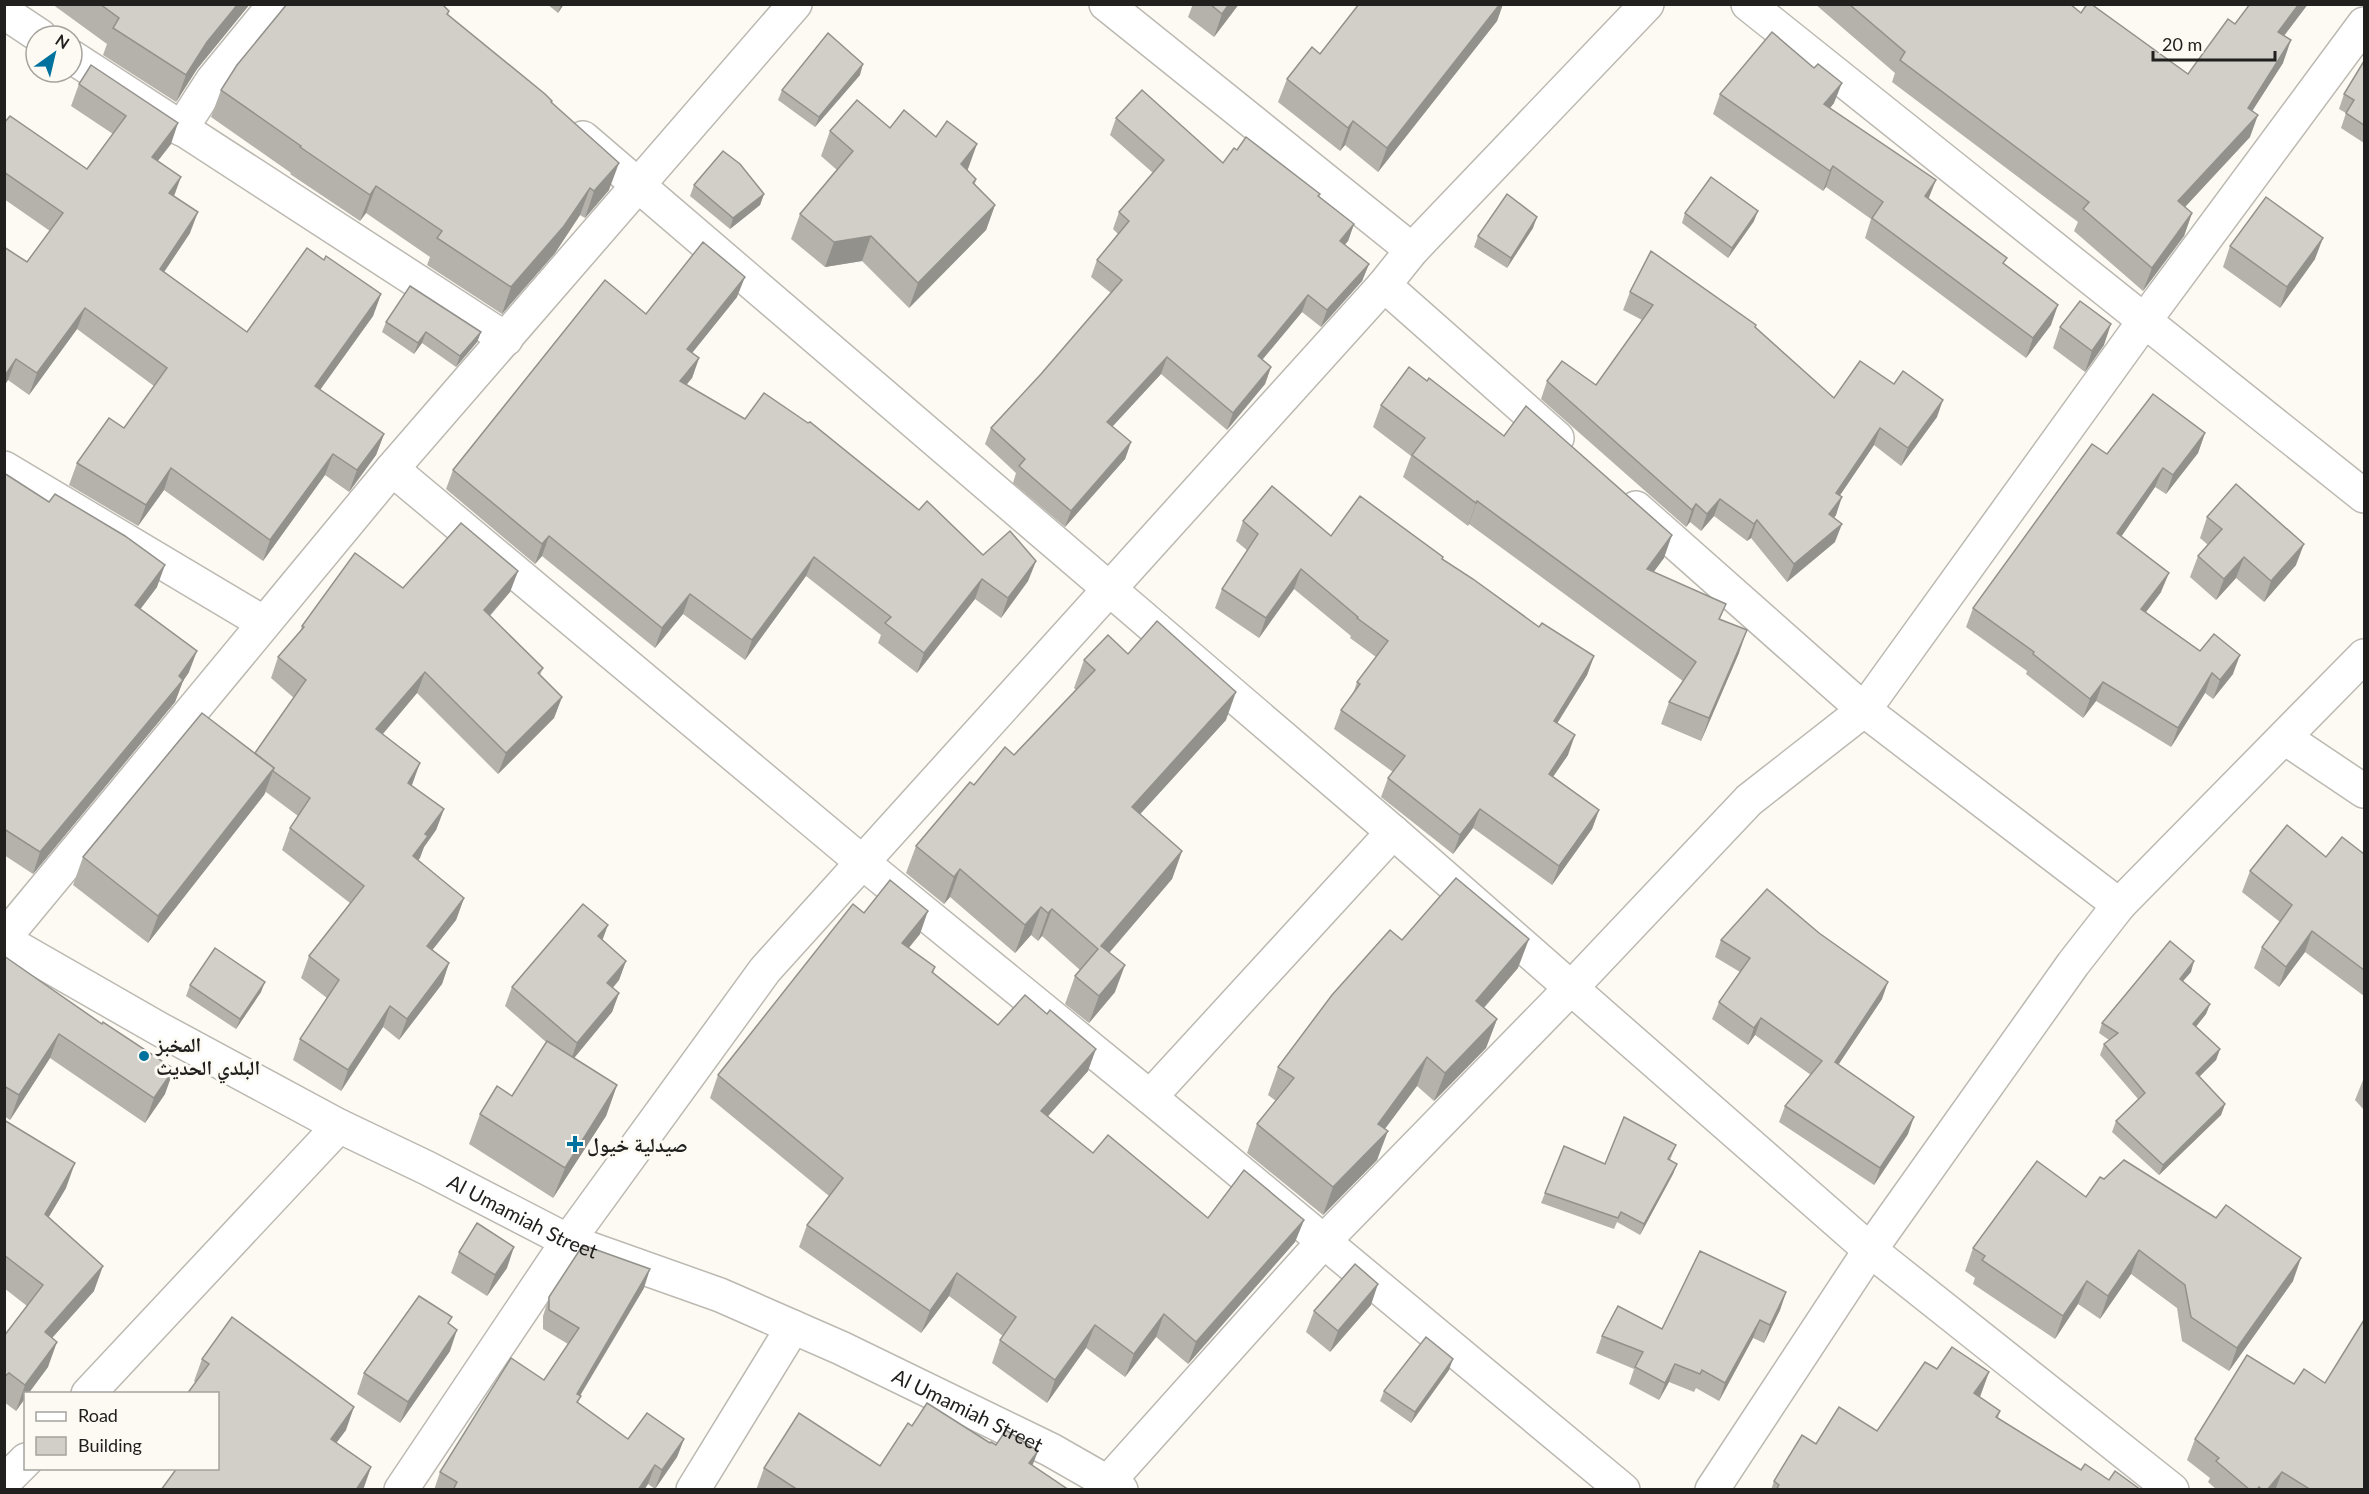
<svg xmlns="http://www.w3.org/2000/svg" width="2369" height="1494" viewBox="0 0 2369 1494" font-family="Lato,'Noto Naskh Arabic',sans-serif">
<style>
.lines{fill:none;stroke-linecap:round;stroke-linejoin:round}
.street-casing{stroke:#bcb9b2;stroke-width:36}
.secondary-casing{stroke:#bcb9b2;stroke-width:36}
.street{stroke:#fff;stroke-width:33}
.secondary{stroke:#fff;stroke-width:33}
.wall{fill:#b5b2ac}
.shaded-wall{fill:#93918c}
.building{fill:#d2cfc8;stroke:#93918c;stroke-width:1.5}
.poi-dot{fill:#00729d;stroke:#fdfaf3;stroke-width:2}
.labels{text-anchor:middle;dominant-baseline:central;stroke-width:6;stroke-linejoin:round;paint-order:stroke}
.poi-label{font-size:20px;font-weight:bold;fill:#21201e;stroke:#fdfaf3;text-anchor:start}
.street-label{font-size:20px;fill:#21201e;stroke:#fdfaf3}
</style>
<rect width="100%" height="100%" fill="#fdfaf3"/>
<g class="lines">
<!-- street casing -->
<g class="street-casing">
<g id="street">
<path d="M1106,4L1412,250"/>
<path d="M1748,4L2364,496"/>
<path d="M4,12L40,36"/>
<path d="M72,57L506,339"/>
<path d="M181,129L212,81L275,4"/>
<path d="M583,138L1393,832L1870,1250L2172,1490"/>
<path d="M1384,285L1557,438"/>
<path d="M4,468L264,623"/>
<path d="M392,469L862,862L1150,1097L1623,1490"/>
<path d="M1636,508L1864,710L2119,905"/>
<path d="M2285,738L2364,791"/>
<path d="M4,938L392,469L795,4"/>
<path d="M1150,1097L1393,832"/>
<path d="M88,1394L339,1126"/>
<path d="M4,1482L26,1460"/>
<path d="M1108,1482L1324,1241L1572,987L1749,800L1864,710L2145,320L2364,24"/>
<path d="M401,1490L568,1241L765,970L1384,285L1412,250L1647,4"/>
<path d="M693,1490L793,1327"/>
<path d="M1712,1490L1870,1250L2073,964L2119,905L2364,656"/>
</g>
</g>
<!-- secondary casing -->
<g class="secondary-casing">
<g id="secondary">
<path id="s1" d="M4,940L161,1030L339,1126L427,1168L568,1241L720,1295L841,1348L1051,1450L1121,1490"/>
</g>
</g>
<!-- street -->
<use href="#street" class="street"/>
<!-- secondary -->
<use href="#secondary" class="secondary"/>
</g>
<!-- wall -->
<g class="wall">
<path d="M52,4H250L197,69L176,102L103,55L107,44Z"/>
<path d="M547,4H564L558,13Z"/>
<path d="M1193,4H1239L1214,37L1188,17Z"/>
<path d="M1359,4H1503L1497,21L1378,172L1345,145L1340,151L1278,102L1287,79L1320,54Z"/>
<path d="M1815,4H2070L2081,13L2188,74L2235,24L2250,4H2308L2284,36L2283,63L2252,111L2250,137L2185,207L2192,213L2184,236L2143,291L2074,231L2078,222L1892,82L1895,73Z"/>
<path d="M449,11L448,15L552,103L609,190L585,218L580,215L555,253L502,314L427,265L430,257L366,213L360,221L290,174L291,173L211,117L221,90Z"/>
<path d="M2364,61V143L2341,128L2346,113L2339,109L2344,94Z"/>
<path d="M1814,68L1834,103L1830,108L1929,199L2005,265L2051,325L2026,358L1865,238L1871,219L1826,187L1823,191L1713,114L1720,94Z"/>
<path d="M860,75L815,127L778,100L782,90Z"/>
<path d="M79,84L171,144L158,161L190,233L164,272L247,332L324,260L381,294L373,316L320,390L384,434L376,455L349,492L325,475L263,561L164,490L138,526L69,485L77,463L124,428L154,386L77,329L29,395L8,380L4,386V247L27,262L50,231L4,199V123L87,169L113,134L71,106Z"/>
<path d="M1116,118L1223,163L1319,196L1354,224L1348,241L1344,245L1369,264L1362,281L1321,327L1302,312L1262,360L1271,367L1265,384L1227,430L1161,374L1112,426L1131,442L1125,459L1065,527L1013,483L1016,473L985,444L991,428L1041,374L1111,293L1091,277L1097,260L1118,234L1113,229L1119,212L1153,173L1110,135Z"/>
<path d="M890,128L968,169L967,170L976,179L975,184L995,205L986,230L909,308L862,261L825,267L791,239L800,214L837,170L821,156L830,131Z"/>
<path d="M694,185L764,194L760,205L730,229L690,196Z"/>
<path d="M1685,213L1754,221L1728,258L1682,223Z"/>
<path d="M1533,228L1507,268L1474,247L1478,236Z"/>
<path d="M2230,246L2315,259L2280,308L2223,267Z"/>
<path d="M1630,292L1756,325V328L1834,398L1937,417L1901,466L1874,445L1840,495L1836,515L1834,518L1835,542L1787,582L1751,538L1747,541L1714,516L1701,531L1690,522L1686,527L1541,399L1547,381L1596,385L1642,320L1623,310Z"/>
<path d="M737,297L692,353L699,358L692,378L686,385L745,419L919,510L983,555L1036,561L1028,581L1001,618L975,599L917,673L878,643L881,635L806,576L745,660L683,614L655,648L542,556L535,564L446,489L453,470L646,314Z"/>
<path d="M386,322L481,332L477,342L456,367L422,343L414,354L382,332Z"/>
<path d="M2060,327L2104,345L2085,372L2053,348Z"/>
<path d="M1427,381L1504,436L1664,558L1653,572L1726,604L1720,619L1739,653L1701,741L1661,724L1669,702L1683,681L1469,524L1468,526L1403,477L1411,456L1373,427L1381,405Z"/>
<path d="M2205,433L2198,453L2166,494L2155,487L2121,537L2161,592L2146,612L2233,674L2213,699L2205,693L2171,747L2096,701L2083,718L2026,674L2027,671L1966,627L1973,608L2107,454Z"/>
<path d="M4,473L157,587L140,609L189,672L183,681L175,702L33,874L4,855Z"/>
<path d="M2207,517L2296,565L2264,602L2236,578L2216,600L2190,577L2198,556L2208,545L2200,538Z"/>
<path d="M1243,521L1331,536L1443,557L1442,559L1539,627L1594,656L1587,675L1557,723L1568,755L1553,776L1599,810L1592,829L1552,885L1473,828L1453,854L1381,797L1388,778L1393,772L1334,729L1341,710L1353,694L1357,682L1376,657L1350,638L1351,636L1294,589L1259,638L1215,608L1222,589L1248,551L1236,541Z"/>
<path d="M518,571L510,592L490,616L543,668L540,675L562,697L554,718L498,774L417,693L383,734L412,785V786L444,809L436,830L424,847L418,860L464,898L456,920L432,950L449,963L442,984L399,1040L383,1027L341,1091L293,1060L300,1039L327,998L301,978L309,956L350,903L282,850L290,828L298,816L266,792L264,795L148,943L73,885L83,857L255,753L294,698L271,678L278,657L300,632L302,626L403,588Z"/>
<path d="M1128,654L1226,720L1140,814L1182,851L1172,879L1109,953L1115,992L1089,1023L1065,1004L1075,976L1080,970L1042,936L1038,941L1031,935L1015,953L950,897L944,904L906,873L916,846L974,785L1014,755L1076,690L1074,688L1084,660Z"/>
<path d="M2364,854V996L2305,952L2279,987L2254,968L2262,947L2280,922L2242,892L2250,871L2326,857Z"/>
<path d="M864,913L920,934L909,948L935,967L933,973L998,1025L1088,1071L1048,1116L1093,1153L1208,1218L1304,1220L1295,1242L1188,1364L1156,1337L1125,1377L1086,1348L1047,1403L992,1363L1000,1340L1003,1336L949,1296L921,1333L799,1247L807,1225L829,1196L710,1098L718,1075Z"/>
<path d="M602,940L626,961L619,980L613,988L619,993L612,1012L574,1058L617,1085L606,1116L553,1198L469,1144L480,1114L512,1096L546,1042L505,1006L512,987Z"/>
<path d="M1402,940L1518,968L1484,1008L1497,1019L1486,1048L1434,1101L1417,1086L1385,1129L1377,1160L1323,1215L1247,1153L1257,1124L1276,1101L1268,1095L1278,1067Z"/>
<path d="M1721,940L1882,999L1838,1064L1908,1134L1874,1185L1779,1122L1785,1106L1811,1075L1755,1035L1748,1045L1712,1019L1719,1002L1740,972L1715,957Z"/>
<path d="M4,956L165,1094L145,1123L50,1058L10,1120L4,1116Z"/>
<path d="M2191,972L2183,981L2210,1004L2206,1014L2196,1027L2220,1049L2216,1060L2199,1077L2225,1104L2221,1115L2159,1175L2112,1132L2116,1121L2138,1099L2100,1055L2104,1044L2109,1040L2099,1033L2102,1023Z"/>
<path d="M190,985L261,992L236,1029L186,996Z"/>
<path d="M2364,1078V1110L2355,1100L2363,1080Z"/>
<path d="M4,1120L66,1188L48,1218L94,1291L52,1338L48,1367L28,1394H26V1397L16,1411L4,1402V1336L27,1306L4,1288Z"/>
<path d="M1676,1145L1670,1160L1677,1164L1673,1174L1640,1235L1617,1222L1614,1229L1541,1203L1545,1193L1605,1164Z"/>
<path d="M2086,1197L2293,1281L2229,1371L2182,1341L2177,1308L2131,1274L2100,1319L2078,1304L2055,1339L1973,1284L1975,1278L1965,1271L1973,1248Z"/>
<path d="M459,1252L507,1268L487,1296L451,1273Z"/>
<path d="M644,1288L580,1396L578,1403L628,1439H684L677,1457L655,1489L648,1484L644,1490H434L440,1472L544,1380L568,1344L543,1329V1316L549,1297Z"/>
<path d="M1786,1292L1780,1310L1764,1343L1753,1338L1719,1401L1696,1388L1694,1392L1669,1382L1659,1400L1629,1384L1634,1369L1596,1353L1602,1336L1662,1329Z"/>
<path d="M1371,1305L1330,1352L1306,1332L1314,1311Z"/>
<path d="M449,1324L450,1351L400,1423L357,1394L364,1373Z"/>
<path d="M202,1359L346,1430L336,1442L371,1467L363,1490H161L218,1468L195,1382L194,1381Z"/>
<path d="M1937,1369L1989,1372L1980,1397L2000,1411L1998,1418L2081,1470L2109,1480L2141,1490H1771L1774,1481L1816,1444L1877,1431Z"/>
<path d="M1449,1370L1411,1423L1380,1401L1384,1391Z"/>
<path d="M2294,1384L2364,1490H2217L2208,1482L2210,1478L2187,1460L2195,1439Z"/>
<path d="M912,1426L996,1445L1038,1451L1032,1465L1069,1490H756L764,1468L880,1466Z"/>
</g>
<!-- shaded-wall -->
<g class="shaded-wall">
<path d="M238,4H250L197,69L176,102L186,75L207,42Z"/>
<path d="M561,4H564L558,13Z"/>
<path d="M1229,4H1239L1214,37L1222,14Z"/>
<path d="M1500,4H1503L1497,21L1378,172L1387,148Z"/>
<path d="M2299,4H2308L2270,54L2278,32Z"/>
<path d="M2291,40L2283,63L2240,130L2248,108Z"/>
<path d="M863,64L860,75L815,127L819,117Z"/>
<path d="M1842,83L1834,103L1817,124L1824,104Z"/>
<path d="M2258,115L2250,137L2170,223L2178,201Z"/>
<path d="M1353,121L1345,145L1340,151L1348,128Z"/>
<path d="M178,123L171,144L144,178L152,157Z"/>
<path d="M977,144L968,169L952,189L961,164Z"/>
<path d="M619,163L609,190L585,218L594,191Z"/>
<path d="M1833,166L1826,187L1823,191L1830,171Z"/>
<path d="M181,177L173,199L169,193Z"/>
<path d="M1936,180L1928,200L1925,196Z"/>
<path d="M376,186L366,213L360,221L370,195Z"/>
<path d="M590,188L580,215L555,253L502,314L511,287Z"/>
<path d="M764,194L760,205L730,229L733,218Z"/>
<path d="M995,205L986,230L909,308L918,283Z"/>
<path d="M1758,211L1754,221L1728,258L1732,248Z"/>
<path d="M198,212L190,233L152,290L160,269Z"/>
<path d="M2192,213L2184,236L2143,291L2152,268Z"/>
<path d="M1537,217L1533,228L1507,268L1511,258Z"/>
<path d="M1354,224L1348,241L1334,258L1340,241Z"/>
<path d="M871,236L862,261L825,267L834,242Z"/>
<path d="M2323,238L2315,259L2280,308L2287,287Z"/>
<path d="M1369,264L1362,281L1321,327L1327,310Z"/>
<path d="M745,277L737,297L680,368L687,349Z"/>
<path d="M381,294L373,316L307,408L315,386Z"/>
<path d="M1308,295L1302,312L1252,372L1258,356Z"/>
<path d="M2058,305L2051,325L2026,358L2033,338Z"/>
<path d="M85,308L77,329L29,395L37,373Z"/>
<path d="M2111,324L2104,345L2085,372L2092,351Z"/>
<path d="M426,332L422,343L414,354L418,343Z"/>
<path d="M481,332L477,342L456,367L460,356Z"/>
<path d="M1167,357L1161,374L1101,439L1107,422Z"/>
<path d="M699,358L692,378L673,401L680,381Z"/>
<path d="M16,359L8,380L4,386V377Z"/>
<path d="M1271,367L1265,384L1227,430L1233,413Z"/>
<path d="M1943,400L1937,417L1901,466L1908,448Z"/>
<path d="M1880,428L1874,445L1830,510L1836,493Z"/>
<path d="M2205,433L2198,453L2166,494L2173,475Z"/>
<path d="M384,434L376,455L349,492L357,470Z"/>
<path d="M1131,442L1125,459L1065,527L1071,511Z"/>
<path d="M333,454L325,475L263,561L270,540Z"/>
<path d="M171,468L164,490L138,526L146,505Z"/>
<path d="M2163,468L2155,487L2110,553L2117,533Z"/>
<path d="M1842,497L1836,515L1823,532L1829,514Z"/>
<path d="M1720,499L1714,516L1701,531L1707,514Z"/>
<path d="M1477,501L1469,524L1468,526L1476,503Z"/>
<path d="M1696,504L1690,522L1686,527L1692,510Z"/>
<path d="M1757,520L1751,538L1747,541L1754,524Z"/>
<path d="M1842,524L1835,542L1787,582L1794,564Z"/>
<path d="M1672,535L1664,558L1639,592L1647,569Z"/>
<path d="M549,536L542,556L535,564L542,544Z"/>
<path d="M2304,544L2296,565L2264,602L2271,581Z"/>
<path d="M814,557L806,576L745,660L752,640Z"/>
<path d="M2244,557L2236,578L2216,600L2224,579Z"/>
<path d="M1036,561L1028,581L1001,618L1008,598Z"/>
<path d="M165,565L157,587L127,627L135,605Z"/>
<path d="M1301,569L1294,589L1259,638L1266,618Z"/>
<path d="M518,571L510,592L476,631L484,610Z"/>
<path d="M2169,573L2161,592L2134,628L2141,609Z"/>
<path d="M982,579L975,599L917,673L924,653Z"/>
<path d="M690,594L683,614L655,648L662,628Z"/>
<path d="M1747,630L1739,653L1701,741L1709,718Z"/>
<path d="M197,651L189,672L183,681L175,702L33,874L40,852L179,676Z"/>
<path d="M2240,655L2233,674L2213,699L2220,680Z"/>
<path d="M1594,656L1587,675L1547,740L1554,721Z"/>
<path d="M425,672L417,693L369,750L376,729Z"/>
<path d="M2212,673L2205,693L2171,747L2178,728Z"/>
<path d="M2103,682L2096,701L2083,718L2090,699Z"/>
<path d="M1236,692L1226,720L1122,834L1132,807Z"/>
<path d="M562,697L554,718L498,774L506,753Z"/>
<path d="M1575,735L1568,755L1542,793L1549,774Z"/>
<path d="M420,763L412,785L400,804L408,783Z"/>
<path d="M274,768L264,795L148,943L158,916Z"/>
<path d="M444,809L436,830L424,847L420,858L405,877L413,856L425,834Z"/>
<path d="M1480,809L1473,828L1453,854L1460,835Z"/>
<path d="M1599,810L1592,829L1552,885L1559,866Z"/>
<path d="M1182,851L1172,879L1091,974L1101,946Z"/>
<path d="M960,869L950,897L944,904L954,877Z"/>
<path d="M464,898L456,920L419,967L427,946Z"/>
<path d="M1041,907L1031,935L1015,953L1025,925Z"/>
<path d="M1052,909L1042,936L1038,941L1048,913Z"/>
<path d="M928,911L920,934L894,965L902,943Z"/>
<path d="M608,925L601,944L598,936Z"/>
<path d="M2312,931L2305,952L2279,987L2286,967Z"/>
<path d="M1529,939L1518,968L1465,1029L1476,1001Z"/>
<path d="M626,961L619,980L600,1002L607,983Z"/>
<path d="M2194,961L2191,972L2176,989L2180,979Z"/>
<path d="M449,963L442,984L399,1040L407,1019Z"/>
<path d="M1125,965L1115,992L1089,1023L1099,996Z"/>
<path d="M265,982L261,992L236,1029L240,1019Z"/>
<path d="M1888,982L1882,999L1829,1079L1835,1062Z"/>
<path d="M619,993L612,1012L570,1063L577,1043Z"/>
<path d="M2210,1004L2206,1014L2189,1035L2193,1024Z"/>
<path d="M390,1006L383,1027L341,1091L348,1070Z"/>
<path d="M1761,1018L1755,1035L1748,1045L1754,1028Z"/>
<path d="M1497,1019L1486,1048L1434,1101L1445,1073Z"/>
<path d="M59,1034L50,1058L10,1120L19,1095Z"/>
<path d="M1096,1049L1088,1071L1033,1133L1041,1111Z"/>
<path d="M2220,1049L2216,1060L2192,1084L2196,1073Z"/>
<path d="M1427,1057L1417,1086L1368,1151L1388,1131L1377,1160L1323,1215L1333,1187L1378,1124Z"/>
<path d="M174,1069L165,1094L145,1123L154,1098Z"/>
<path d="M617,1085L606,1116L553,1198L565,1168Z"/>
<path d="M2225,1104L2221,1115L2159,1175L2163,1165Z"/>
<path d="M1914,1117L1908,1134L1874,1185L1880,1168Z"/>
<path d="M75,1163L66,1188L35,1240L45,1214Z"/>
<path d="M1677,1164L1673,1174L1640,1235L1644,1224Z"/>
<path d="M1304,1220L1295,1242L1188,1364L1196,1342Z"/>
<path d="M514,1247L507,1268L487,1296L495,1275Z"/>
<path d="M2139,1250L2131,1274L2100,1319L2108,1296Z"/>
<path d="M2301,1258L2293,1281L2229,1371L2237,1348Z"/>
<path d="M103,1266L94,1291L35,1357L45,1332Z"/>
<path d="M650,1269L644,1288L570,1412L577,1394Z"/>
<path d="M957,1273L949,1296L921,1333L930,1311Z"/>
<path d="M2087,1281L2078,1304L2055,1339L2063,1316Z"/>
<path d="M1378,1284L1371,1305L1330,1352L1338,1331Z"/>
<path d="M1786,1292L1780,1310L1764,1343L1770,1325Z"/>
<path d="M1164,1314L1156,1337L1125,1377L1134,1354Z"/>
<path d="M1760,1320L1753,1338L1719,1401L1725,1383Z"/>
<path d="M1095,1325L1086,1348L1047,1403L1055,1380Z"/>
<path d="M457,1330L450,1351L400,1423L408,1402Z"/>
<path d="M57,1342L48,1367L28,1394H26V1397L16,1411L25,1385Z"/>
<path d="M1453,1359L1449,1370L1411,1423L1415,1412Z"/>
<path d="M1675,1364L1669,1382L1659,1400L1665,1383Z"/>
<path d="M1989,1372L1979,1399L1974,1393Z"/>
<path d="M354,1407L346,1430L323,1461L331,1439Z"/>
<path d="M684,1439L677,1457L655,1489L662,1470Z"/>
<path d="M1038,1451L1028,1477L1029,1463Z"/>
<path d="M655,1465L648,1484L644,1490H638Z"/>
<path d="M371,1467L363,1490H356Z"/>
<path d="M2282,1472L2275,1490H2267Z"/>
</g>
<!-- building -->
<g class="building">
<path d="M100,4H238L207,42L186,75L113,28L119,18Z"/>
<path d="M287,4H442L449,11L447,14L545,94L552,101L551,102L619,163L594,191L590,188L564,226L511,287L437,238L442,231L376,186L370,195L300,147L301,146L221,90L237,65Z"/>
<path d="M1210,4H1229L1222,14Z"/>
<path d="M1359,4H1500L1387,148L1353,121L1348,128L1287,79L1312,47L1320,54Z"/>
<path d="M1849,4H2070L2081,13L2087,4H2091L2188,74L2228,19L2235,24L2250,4H2299L2278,32L2291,40L2248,108L2258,115L2178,201L2192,213L2152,268L2083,209L2089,202L1900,60L1905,52Z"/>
<path d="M1772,32L1814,68L1818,64L1842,83L1824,104L1936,180L1925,196L2007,258L2003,263L2058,305L2033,338L1872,218L1883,202L1833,166L1830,171L1720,94Z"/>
<path d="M828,33L863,64L819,117L782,90Z"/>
<path d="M2364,61V125L2346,113L2354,100L2344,94Z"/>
<path d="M91,65L178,123L152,157L181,177L169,193L198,212L160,269L247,332L307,248L324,260L326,256L381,294L315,386L384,434L357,470L333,454L270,540L171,468L146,505L77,463L109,418L124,428L167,368L85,308L37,373L16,359L4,377V247L27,262L63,213L4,172V123L10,116L87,169L126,116L79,84Z"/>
<path d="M1142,90L1223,163L1234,148L1237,150L1246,137L1320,194L1318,196L1354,224L1340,241L1369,264L1327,310L1308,295L1258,356L1271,367L1233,413L1167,357L1107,422L1131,442L1071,511L1019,466L1025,459L991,428L1041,374L1122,280L1097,260L1129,221L1119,212L1164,160L1116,118Z"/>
<path d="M857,100L890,128L904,110L936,137L947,121L977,144L961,164L976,179L973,183L995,205L918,283L871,236L834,242L800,214L853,151L830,131Z"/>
<path d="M723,151L740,164L764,194L733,218L694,185Z"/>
<path d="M1711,177L1758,211L1732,248L1685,213Z"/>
<path d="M1507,194L1537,217L1511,258L1478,236Z"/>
<path d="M2266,197L2323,238L2287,287L2230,246Z"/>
<path d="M703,242L745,277L687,349L699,358L680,381L745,419L764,393L808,423L810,422L919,510L927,501L983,555L1010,531L1036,561L1008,598L982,579L924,653L885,623L891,617L814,557L752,640L690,594L662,628L549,536L542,544L453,470L605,280L646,314Z"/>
<path d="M1651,251L1756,325L1755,327L1834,398L1860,361L1894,384L1903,371L1943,400L1908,448L1880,428L1836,493L1842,497L1829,514L1842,524L1794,564L1757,520L1754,524L1720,499L1707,514L1696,504L1692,510L1547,381L1562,361L1596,385L1653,305L1630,292Z"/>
<path d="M410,286L481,332L460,356L426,332L418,343L386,322Z"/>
<path d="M2080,301L2111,324L2092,351L2060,327Z"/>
<path d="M1409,367L1427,381L1429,378L1504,436L1526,406L1672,535L1647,569L1726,604L1719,619L1747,630L1709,718L1669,702L1696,662L1477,501L1476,503L1412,455L1425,438L1381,405Z"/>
<path d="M2153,394L2205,433L2173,475L2163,468L2117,533L2169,573L2141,609L2200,651L2214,634L2240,655L2220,680L2212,673L2178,728L2103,682L2090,699L2033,654L2034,652L1973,608L2092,444L2107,454Z"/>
<path d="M4,473L49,502L55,494L125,536L165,565L135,605L197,651L179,676L183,680L40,852L4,829Z"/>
<path d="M2236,484L2304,544L2271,581L2244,557L2224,579L2198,556L2222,529L2207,517Z"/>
<path d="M1272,486L1331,536L1360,496L1443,557L1442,559L1473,579L1539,627L1542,623L1594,656L1554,721L1575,735L1549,774L1599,810L1559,866L1480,809L1460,835L1388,778L1405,756L1341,710L1360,684L1357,682L1388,641L1357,618L1358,617L1301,569L1266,618L1222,589L1258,534L1243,521Z"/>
<path d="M461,523L518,571L484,610L543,668L538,673L562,697L506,753L425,672L376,729L420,763L408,783L444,809L425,834L428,836L413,856L464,898L427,946L449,963L407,1019L390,1006L348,1070L300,1039L339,980L309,956L364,886L290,828L310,798L273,771L274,768L255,753L306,680L278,657L304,627L302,626L355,553L403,588Z"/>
<path d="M1157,621L1236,692L1132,807L1182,851L1101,946L1125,965L1099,996L1075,976L1098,949L1052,909L1048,913L1041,907L1025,925L960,869L954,877L916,846L970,782L974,785L1005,747L1014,755L1095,670L1084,660L1108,635L1128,654Z"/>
<path d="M202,713L274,768L158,916L83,857Z"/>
<path d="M2287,825L2326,857L2342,837L2364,854V970L2312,931L2286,967L2262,947L2292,905L2250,871Z"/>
<path d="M1456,878L1529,939L1476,1001L1497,1019L1445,1073L1427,1057L1378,1124L1388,1131L1333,1187L1257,1124L1294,1078L1278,1067L1332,995L1390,930L1402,940Z"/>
<path d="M890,880L928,911L902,943L935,967L932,972L998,1025L1025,995L1047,1014L1050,1010L1096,1049L1041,1111L1093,1153L1108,1135L1208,1218L1244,1170L1304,1220L1196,1342L1164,1314L1134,1354L1095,1325L1055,1380L1000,1340L1016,1317L957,1273L930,1311L807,1225L843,1178L718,1075L853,904L864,913Z"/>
<path d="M1767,889L1819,933L1888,982L1835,1062L1914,1117L1880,1168L1785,1106L1822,1061L1761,1018L1754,1028L1719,1002L1750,958L1721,940Z"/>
<path d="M583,904L608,925L598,936L626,961L607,983L619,993L577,1043L512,987Z"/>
<path d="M2170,941L2194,961L2180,979L2210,1004L2193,1024L2220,1049L2196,1073L2225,1104L2163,1165L2116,1121L2145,1093L2104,1044L2118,1033L2102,1023Z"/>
<path d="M215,948L265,982L240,1019L190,985Z"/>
<path d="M4,956L102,1024L103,1022L174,1069L154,1098L59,1034L19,1095L4,1086Z"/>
<path d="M547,1041L617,1085L565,1168L480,1114L497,1086L512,1096Z"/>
<path d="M1624,1117L1676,1145L1668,1159L1677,1164L1644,1224L1621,1212L1618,1218L1545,1193L1564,1146L1605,1164Z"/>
<path d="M4,1120L75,1163L45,1214L103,1266L45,1332L57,1342L25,1385L9,1373L4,1377V1336L43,1285L4,1255Z"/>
<path d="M2124,1160L2216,1218L2226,1205L2301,1258L2237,1348L2191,1317L2185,1285L2139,1250L2108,1296L2087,1281L2063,1316L1982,1260L1985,1256L1973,1248L2037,1161L2086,1197L2100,1177L2104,1179Z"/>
<path d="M477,1223L514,1247L495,1275L459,1252Z"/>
<path d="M583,1245L650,1269L577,1394L581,1396L577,1402L628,1439L647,1413L684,1439L662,1470L655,1465L638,1490H453L457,1482L440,1472L511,1358L544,1380L579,1328L549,1310V1297Z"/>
<path d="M1700,1251L1786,1292L1770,1325L1760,1320L1725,1383L1702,1370L1700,1374L1675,1364L1665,1383L1635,1367L1643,1352L1602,1336L1618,1306L1662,1329Z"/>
<path d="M1355,1264L1378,1284L1338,1331L1314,1311Z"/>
<path d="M419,1296L452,1317L448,1323L457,1330L408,1402L364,1373Z"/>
<path d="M232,1317L354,1407L331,1439L371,1467L356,1490H161L177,1468H218V1394H187L209,1364L202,1359Z"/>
<path d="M2364,1320V1490H2311L2282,1472L2267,1490H2262L2259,1487L2257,1490H2250L2216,1461L2219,1458L2195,1439L2247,1355L2294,1384L2304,1369L2325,1383Z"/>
<path d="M1426,1337L1453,1359L1415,1412L1384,1391Z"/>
<path d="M1952,1347L1989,1372L1974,1393L2000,1411L1996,1417L2081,1470L2085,1464L2109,1480L2115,1471L2141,1490H1776L1779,1485L1774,1481L1802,1435L1816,1444L1839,1407L1877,1431L1925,1362L1937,1369Z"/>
<path d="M927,1403L990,1443L991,1442L996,1445L1006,1430L1038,1451L1029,1463L1069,1490H798L764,1468L799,1413L880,1466L908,1423L912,1426Z"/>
</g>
<!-- markers -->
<g class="poi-dot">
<circle cx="144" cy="1056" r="6"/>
<path d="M572 1135h6v6h6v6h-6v6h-6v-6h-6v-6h6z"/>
</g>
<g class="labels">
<!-- poi labels -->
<g class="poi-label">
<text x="156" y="1044">المخبز<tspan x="156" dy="23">البلدي الحديث</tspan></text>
<text x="587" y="1144">صيدلية خيول</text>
</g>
<!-- street labels -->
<g class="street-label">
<text stroke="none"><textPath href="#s1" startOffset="588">Al Umamiah Street</textPath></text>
<text stroke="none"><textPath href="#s1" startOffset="1074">Al Umamiah Street</textPath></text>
</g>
</g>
<!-- border -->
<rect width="2369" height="1494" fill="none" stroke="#21201e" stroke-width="12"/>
<!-- legend -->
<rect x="24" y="1392" width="195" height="78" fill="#fdfaf3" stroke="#a5a39e" stroke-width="1.5"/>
<rect x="36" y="1412" width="30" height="9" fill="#ffffff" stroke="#a5a39e" stroke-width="1.5"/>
<text x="78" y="1422" font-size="18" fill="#21201e">Road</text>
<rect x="36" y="1437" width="30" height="18" fill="#d2cfc8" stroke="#a5a39e" stroke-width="1.5"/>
<text x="78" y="1452" font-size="18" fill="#21201e">Building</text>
<!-- north arrow -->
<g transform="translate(54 54) rotate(34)"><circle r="28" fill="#fdfaf3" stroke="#a5a39e" stroke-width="1.5"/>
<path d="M0-4.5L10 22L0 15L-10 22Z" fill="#00729d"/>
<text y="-9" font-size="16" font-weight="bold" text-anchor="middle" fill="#21201e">N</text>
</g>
<!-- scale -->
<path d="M2153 51v9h122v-9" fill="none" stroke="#21201e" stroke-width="3"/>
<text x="2162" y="51" font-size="18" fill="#21201e" stroke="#fdfaf3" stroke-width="4.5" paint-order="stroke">20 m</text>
</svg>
